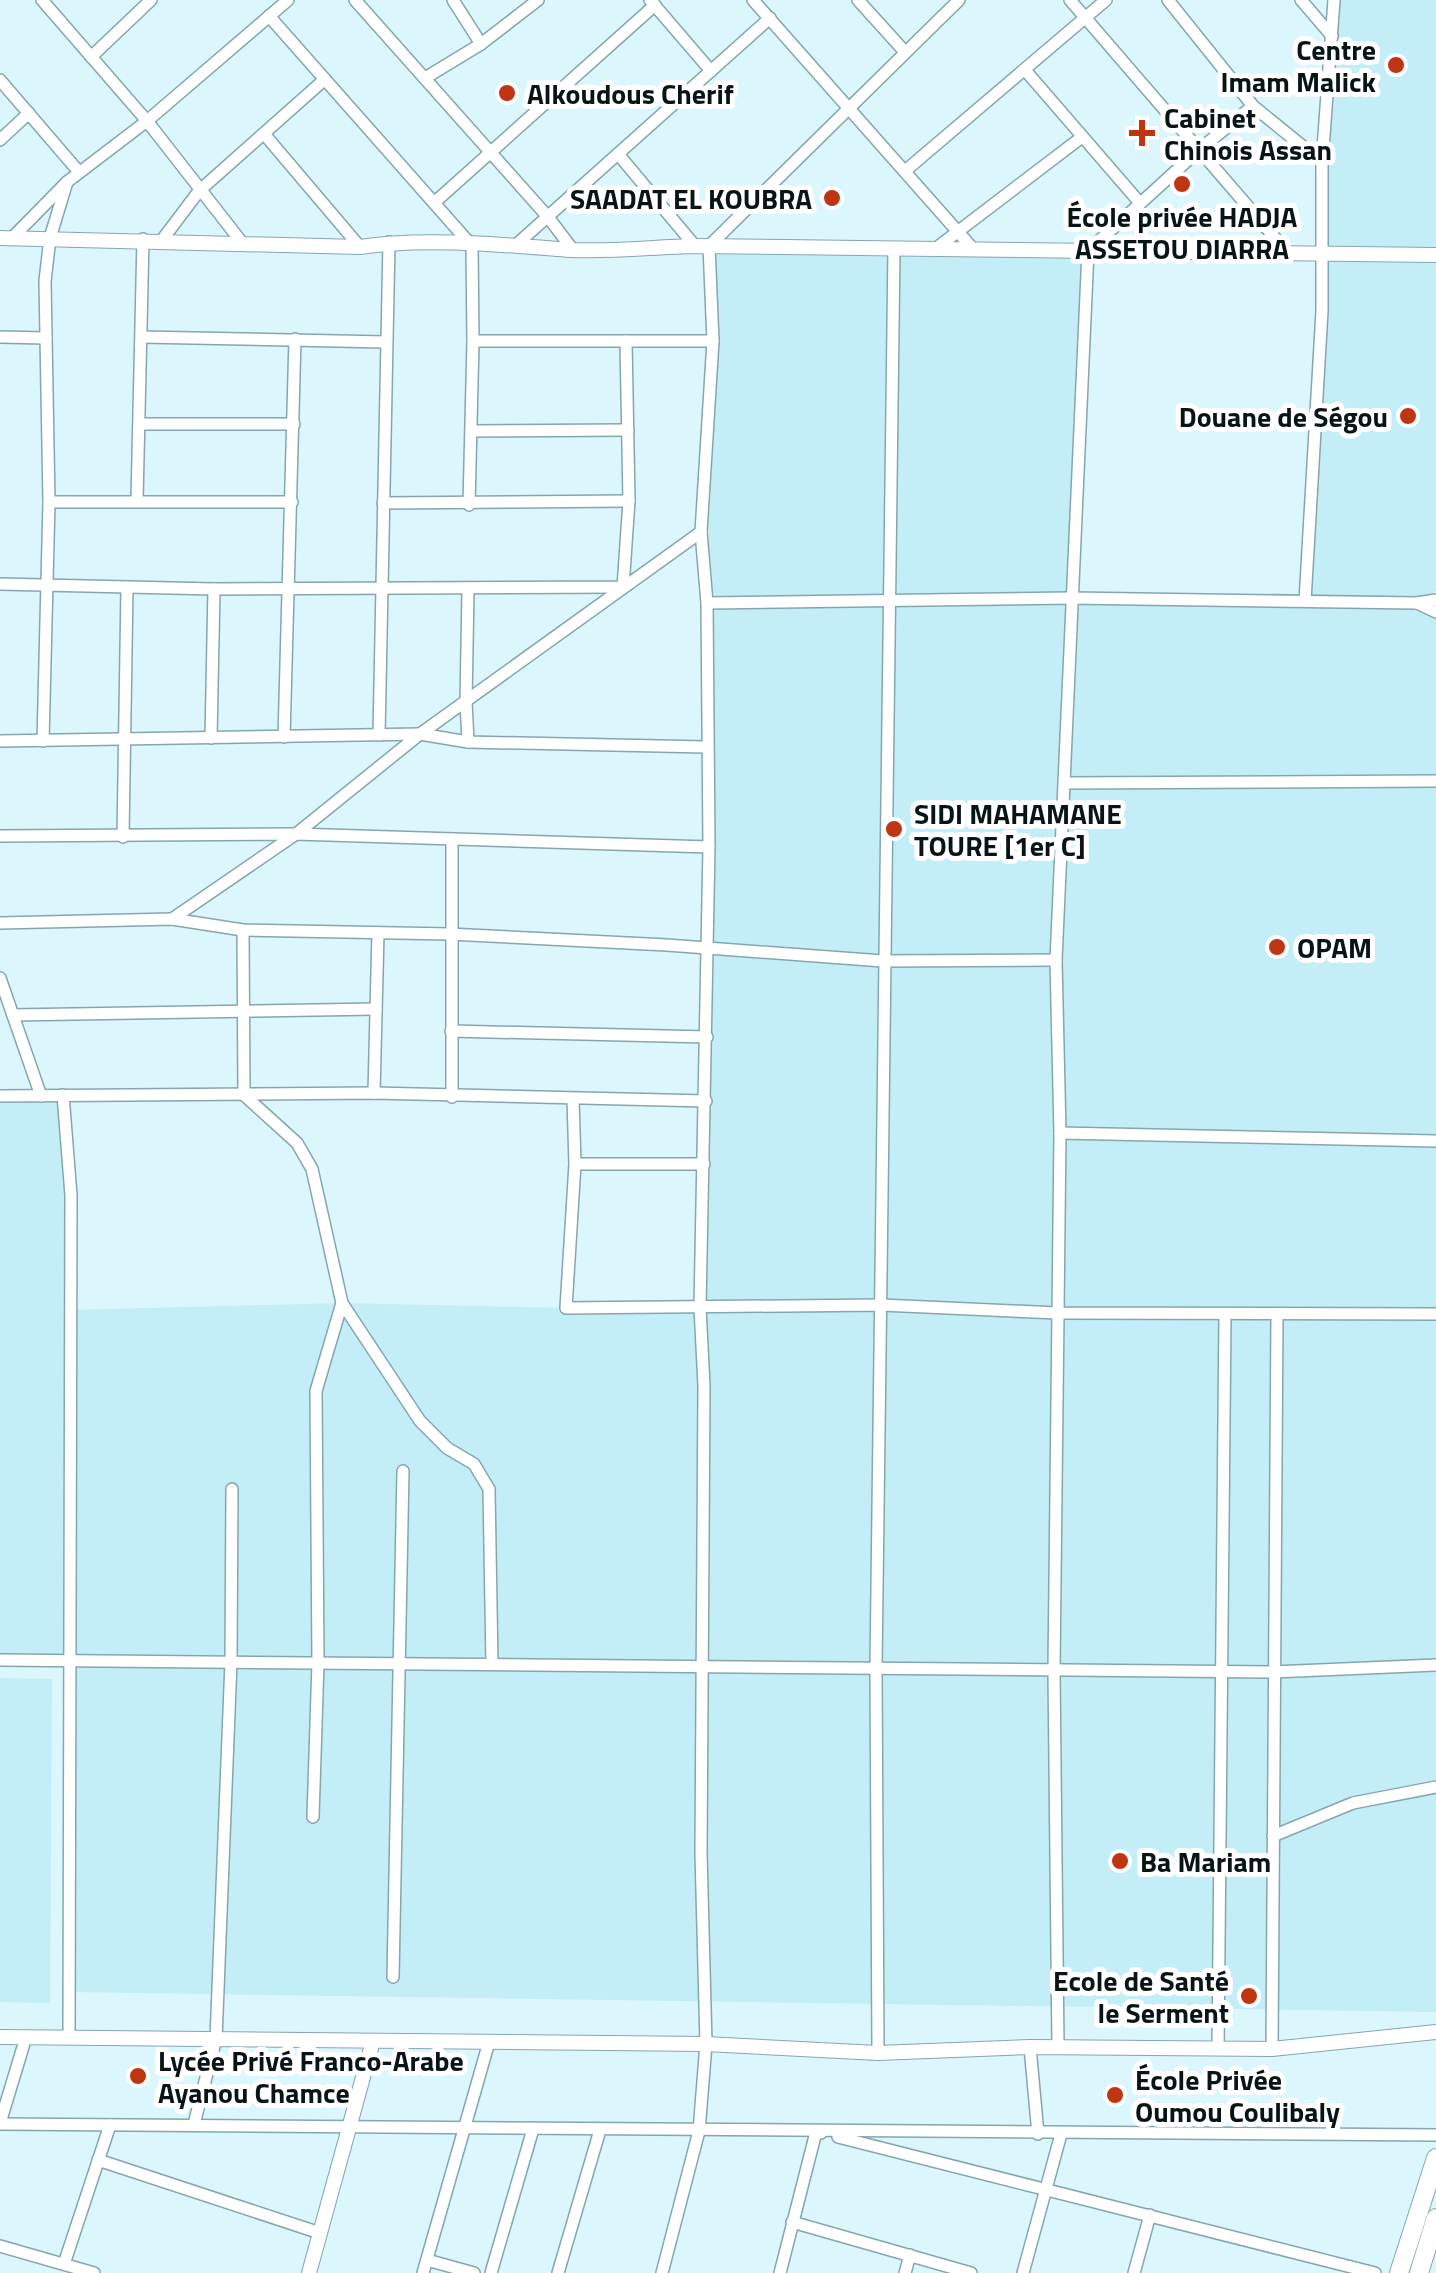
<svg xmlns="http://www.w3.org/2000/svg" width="1436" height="2273" viewBox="0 0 1436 2273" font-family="'Titillium Web',sans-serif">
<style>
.built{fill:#c3eef8}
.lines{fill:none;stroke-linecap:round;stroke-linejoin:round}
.minor-casing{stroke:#86a6ad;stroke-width:14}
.tertiary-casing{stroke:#86a6ad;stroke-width:16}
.trunk-casing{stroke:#86a6ad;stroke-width:20}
.minor{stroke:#fff;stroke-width:11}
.tertiary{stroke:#fff;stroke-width:14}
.trunk{stroke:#fff;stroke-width:18}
.poi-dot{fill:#bf3512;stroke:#fff;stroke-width:4}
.labels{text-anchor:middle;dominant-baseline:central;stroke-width:10;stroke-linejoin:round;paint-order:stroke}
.poi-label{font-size:28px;font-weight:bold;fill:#081416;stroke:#fff;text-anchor:start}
</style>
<rect width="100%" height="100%" fill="#dbf6fc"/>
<!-- built -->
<g class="built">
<path d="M1334,0H1436V591L1420,601L1436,617V2012L70,1992V1661L0,1660V1096L63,1095L71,1310L342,1303L566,1308L700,1307L707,603L715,254L1088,251L1071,598L1305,601Z"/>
<path d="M0,1678L52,1679L50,2003L0,2002Z"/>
</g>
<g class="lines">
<!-- minor casing -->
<g class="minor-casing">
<g id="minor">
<path d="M42,0L147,121L243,244"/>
<path d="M355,0L548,217L573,250"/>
<path d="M453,0L481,44"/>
<path d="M650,0L711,71"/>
<path d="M753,0L974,250"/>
<path d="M858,0L905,52"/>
<path d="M1070,0L1288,253"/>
<path d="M1168,0L1253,106L1322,162"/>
<path d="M1301,0L1332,36"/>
<path d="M269,16L472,246L473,341L469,505"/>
<path d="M91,57L151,0"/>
<path d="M1025,70L1140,203"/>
<path d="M425,78L481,44L538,0"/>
<path d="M0,80L79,172"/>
<path d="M265,135L360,247"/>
<path d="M0,140L29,113"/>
<path d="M618,154L695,246"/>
<path d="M905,171L1106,0"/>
<path d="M435,202L655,5"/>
<path d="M12,238L67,182L147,121L288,0"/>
<path d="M162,240L199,191L324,80"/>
<path d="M517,244L770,18"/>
<path d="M935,249L1082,137"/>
<path d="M0,337L46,338"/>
<path d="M142,337L385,342"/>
<path d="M473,341H713"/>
<path d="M141,424H294"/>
<path d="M471,431L628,430"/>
<path d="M137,500L143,239"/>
<path d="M49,502H292"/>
<path d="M383,503L629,501"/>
<path d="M0,584L214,589L623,587L629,501L626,341"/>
<path d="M468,590L466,702L468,742"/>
<path d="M1305,601L1322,311V162L1334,0"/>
<path d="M707,603L1071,598L1417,603L1436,600"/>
<path d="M1417,603L1436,612"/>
<path d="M379,735L389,242"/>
<path d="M284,737L295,339"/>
<path d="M211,738L214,589"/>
<path d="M0,741L420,734L468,742L706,747"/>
<path d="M43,741L49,502L45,281L50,238L67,182"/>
<path d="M1065,783L1436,781"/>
<path d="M0,836L296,834L709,847"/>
<path d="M123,837L127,588"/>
<path d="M452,839V1097"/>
<path d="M172,919L296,834L420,734L701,532"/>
<path d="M0,923L172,919L243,930L449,934L667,945L883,961L1056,960"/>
<path d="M243,930L244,1095L297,1143L312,1169L342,1303L420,1421L447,1448L474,1464L489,1489L492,1664"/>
<path d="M0,978L41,1096"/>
<path d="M13,1015L376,1009"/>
<path d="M451,1031L707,1037"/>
<path d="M374,1093L378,933"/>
<path d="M63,1095L71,1195L69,2038"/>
<path d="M0,1096L374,1093L706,1101"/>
<path d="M573,1099L575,1164L566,1308L882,1305L1057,1313L1436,1314"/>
<path d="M1060,1133L1436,1141"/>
<path d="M575,1164H704"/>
<path d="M0,1660L1273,1672L1436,1665"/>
<path d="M313,1817L318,1663L316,1391L342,1303"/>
<path d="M1273,1836L1353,1803L1436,1787"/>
<path d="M393,1977L403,1471"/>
<path d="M1030,2047L1038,2134"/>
<path d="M1058,2047L1054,1670L1060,1133L1056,960L1088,251L1200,149L1253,106"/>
<path d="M1218,2049L1225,1314"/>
<path d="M1272,2049L1277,1315"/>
<path d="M878,2053L876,1668L894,248"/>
<path d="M0,2123L26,2037"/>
<path d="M0,2124L1436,2135"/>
<path d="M194,2124L216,2039L231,1662L232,1489"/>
<path d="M838,2137L1375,2273"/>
<path d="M98,2160L320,2233"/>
<path d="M792,2222L971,2273"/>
<path d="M0,2246L94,2273"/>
<path d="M427,2260L474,2273"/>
<path d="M64,2264L110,2125"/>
<path d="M423,2273L489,2042"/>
<path d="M491,2273L533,2129"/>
<path d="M558,2273L600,2130"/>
<path d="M662,2273L699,2131L706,2044L701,1853L704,1386L700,1307L709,847L707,603L701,532L713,341L709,246L959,0"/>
<path d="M780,2273L816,2132L821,2133"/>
<path d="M905,2273L910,2255"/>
<path d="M1023,2273L1061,2134"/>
<path d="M1134,2273L1150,2215"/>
</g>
</g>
<!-- tertiary casing -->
<g class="tertiary-casing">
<g id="tertiary">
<path d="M0,238L360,247C423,237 505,245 570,250C611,252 654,247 695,246L1436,255"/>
<path d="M0,2037L706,2044L878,2053L1030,2047L1272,2049L1436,2032"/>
<path d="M309,2273L373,2041"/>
</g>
</g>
<!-- trunk casing -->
<g class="trunk-casing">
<g id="trunk">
<path d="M1399,2273L1436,2158"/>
<path d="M1419,2273L1436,2218"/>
</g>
</g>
<!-- minor -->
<use href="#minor" class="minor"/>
<!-- tertiary -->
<use href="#tertiary" class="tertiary"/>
<!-- trunk -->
<use href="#trunk" class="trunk"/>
</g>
<!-- markers -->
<g class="poi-dot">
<circle cx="1396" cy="65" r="10"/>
<circle cx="507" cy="93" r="10"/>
<path d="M1137 118h10v10h10v10h-10v10h-10v-10h-10v-10h10z"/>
<circle cx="1182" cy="184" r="10"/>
<circle cx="832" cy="198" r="10"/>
<circle cx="1408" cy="416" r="10"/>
<circle cx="894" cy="829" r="10"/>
<circle cx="1277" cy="947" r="10"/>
<circle cx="1120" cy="1861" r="10"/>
<circle cx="1249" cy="1996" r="10"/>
<circle cx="138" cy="2076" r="10"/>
<circle cx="1115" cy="2095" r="10"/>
</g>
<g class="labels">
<!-- poi labels -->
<g class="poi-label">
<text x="1376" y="49" text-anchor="end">Centre<tspan x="1376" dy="32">Imam Malick</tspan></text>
<text x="527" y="93">Alkoudous Cherif</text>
<text x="1164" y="117">Cabinet<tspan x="1164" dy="32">Chinois Assan</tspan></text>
<text x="812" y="198" text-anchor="end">SAADAT EL KOUBRA</text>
<text x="1182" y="216" text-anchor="middle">École privée HADJA<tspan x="1182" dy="32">ASSETOU DIARRA</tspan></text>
<text x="1388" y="416" text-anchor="end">Douane de Ségou</text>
<text x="914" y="813">SIDI MAHAMANE<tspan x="914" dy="32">TOURE [1er C]</tspan></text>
<text x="1297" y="947">OPAM</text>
<text x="1140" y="1861">Ba Mariam</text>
<text x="1229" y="1980" text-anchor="end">Ecole de Santé<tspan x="1229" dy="32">le Serment</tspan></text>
<text x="158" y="2060">Lycée Privé Franco-Arabe<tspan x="158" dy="32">Ayanou Chamce</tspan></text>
<text x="1135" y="2079">École Privée<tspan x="1135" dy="32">Oumou Coulibaly</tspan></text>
</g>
</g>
</svg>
